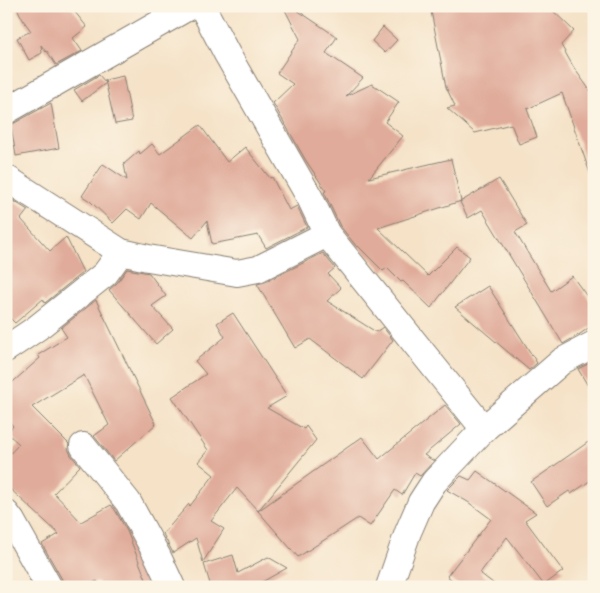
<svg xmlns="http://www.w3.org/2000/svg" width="600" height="593" viewBox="0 0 600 593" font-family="'Libre Caslon Text',serif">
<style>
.building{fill:#e0ab9a}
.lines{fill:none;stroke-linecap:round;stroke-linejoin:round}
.minor-casing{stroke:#887f72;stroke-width:28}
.minor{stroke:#fff;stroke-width:26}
</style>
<rect width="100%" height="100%" fill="#fcf5e5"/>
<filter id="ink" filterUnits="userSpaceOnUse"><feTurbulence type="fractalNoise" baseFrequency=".02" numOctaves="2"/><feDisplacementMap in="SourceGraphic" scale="10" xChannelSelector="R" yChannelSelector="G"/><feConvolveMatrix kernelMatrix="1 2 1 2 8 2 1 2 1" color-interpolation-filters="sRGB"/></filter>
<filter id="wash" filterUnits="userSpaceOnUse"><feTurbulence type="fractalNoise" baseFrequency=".0096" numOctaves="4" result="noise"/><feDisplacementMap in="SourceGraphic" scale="20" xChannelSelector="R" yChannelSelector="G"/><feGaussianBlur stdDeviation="1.12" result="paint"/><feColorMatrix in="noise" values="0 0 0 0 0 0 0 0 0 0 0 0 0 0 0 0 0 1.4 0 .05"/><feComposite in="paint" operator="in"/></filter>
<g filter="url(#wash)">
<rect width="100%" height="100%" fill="#f5e2c7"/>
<g id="blocks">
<!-- building -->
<g class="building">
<path d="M16,6H70L87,27L73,38L82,51L56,65L47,51L46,52L41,45L42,53L29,60L17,38L31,31L23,20Z"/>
<path d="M283,6H291L337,37L326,53L363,78L346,96L372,84L399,102L385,122L403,136L369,178L451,159L461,201L378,228L428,276L457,247L470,257L431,308L403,281L401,282L387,268L383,271L358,246L357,247L340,226L324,192L326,191L305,159L273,103L293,84L277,73L300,39Z"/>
<path d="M430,6H548L574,31L561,45L574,68L594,96V175L591,176L562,93L527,109L537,137L519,144L511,124L475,133L447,108L455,106L446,87Z"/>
<path d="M383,27L397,40L385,53L372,41Z"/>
<path d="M99,75L106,83L82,101L74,90Z"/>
<path d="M123,76L132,121L115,124L105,80Z"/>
<path d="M51,103L59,148L16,156L11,125Z"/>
<path d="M200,125L227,162L245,147L270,178L272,177L289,210L297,206L307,227L266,248L258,235L212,244L207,221L193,238L151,203L141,219L127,209L113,223L90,201L82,196L103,164L127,180L124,164L139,151L140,154L152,144L160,154Z"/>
<path d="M499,179L527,225L515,232L551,291L572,276L594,306V324L580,334L563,344L482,210L468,218L460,202Z"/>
<path d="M12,200L28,210L21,219L50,251L66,237L83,272L45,303L43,299L15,323L6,314V202L8,204Z"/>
<path d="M323,253L335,268L328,274L341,288L327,301L376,332L383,327L393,340L363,379L310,339L295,348L257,284L265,282Z"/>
<path d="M127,269L149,273L166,296L152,306L173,329L156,344L109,290L117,283Z"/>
<path d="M488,286L537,363L529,370L455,307Z"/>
<path d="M96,300L156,424L114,461L94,436L109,425L84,375L32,407L69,444L68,449L71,455L80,466L54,493L81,522L111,505L115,510L127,531L149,587H102L97,581L84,587H67L63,581L42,544L59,534L6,485V458L19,444L7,433L13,426L6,418V388L40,358L38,355L67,337L61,328Z"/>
<path d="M233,313L287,396L267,408L304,429L306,426L316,440L312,445L258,511L237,488L211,521L224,529L203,562L196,538L173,553L163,534L189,504L190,506L214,475L198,462L208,450L172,397L206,374L195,361L225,337L217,323Z"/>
<path d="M594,361V396L578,369Z"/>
<path d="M445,405L461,424L424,455L434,461L420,476L415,473L402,495L395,490L370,526L358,518L298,557L258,511L362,437L379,459Z"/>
<path d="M594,438V478L571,494L569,491L547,506L531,482Z"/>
<path d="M477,471L536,513L525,520L563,571L544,585L507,537L480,573L498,587H461L447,576L491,519L468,502L447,490L461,476L470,480Z"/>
<path d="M233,555L238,573L268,557L287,568L253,587H211L204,564Z"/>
</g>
</g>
</g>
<g filter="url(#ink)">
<use href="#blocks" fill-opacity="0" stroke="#887f72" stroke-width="1"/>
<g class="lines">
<!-- minor casing -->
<g class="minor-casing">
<g id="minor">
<path d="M202,6L227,54L310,198L327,234L484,429"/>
<path d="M6,111L190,6"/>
<path d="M6,178L121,252L148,258L237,273L258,269L327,234"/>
<path d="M6,349L37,328L105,274L121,252"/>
<path d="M83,446L128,502L158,557L172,587"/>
<path d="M6,513L12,521L49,587"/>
<path d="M389,587L408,532L421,502L434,482L484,429L562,361L594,344"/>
</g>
</g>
<!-- minor -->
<use href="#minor" class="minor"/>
</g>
</g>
<!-- margin -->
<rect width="600" height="593" fill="none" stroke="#fcf5e5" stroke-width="25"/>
</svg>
